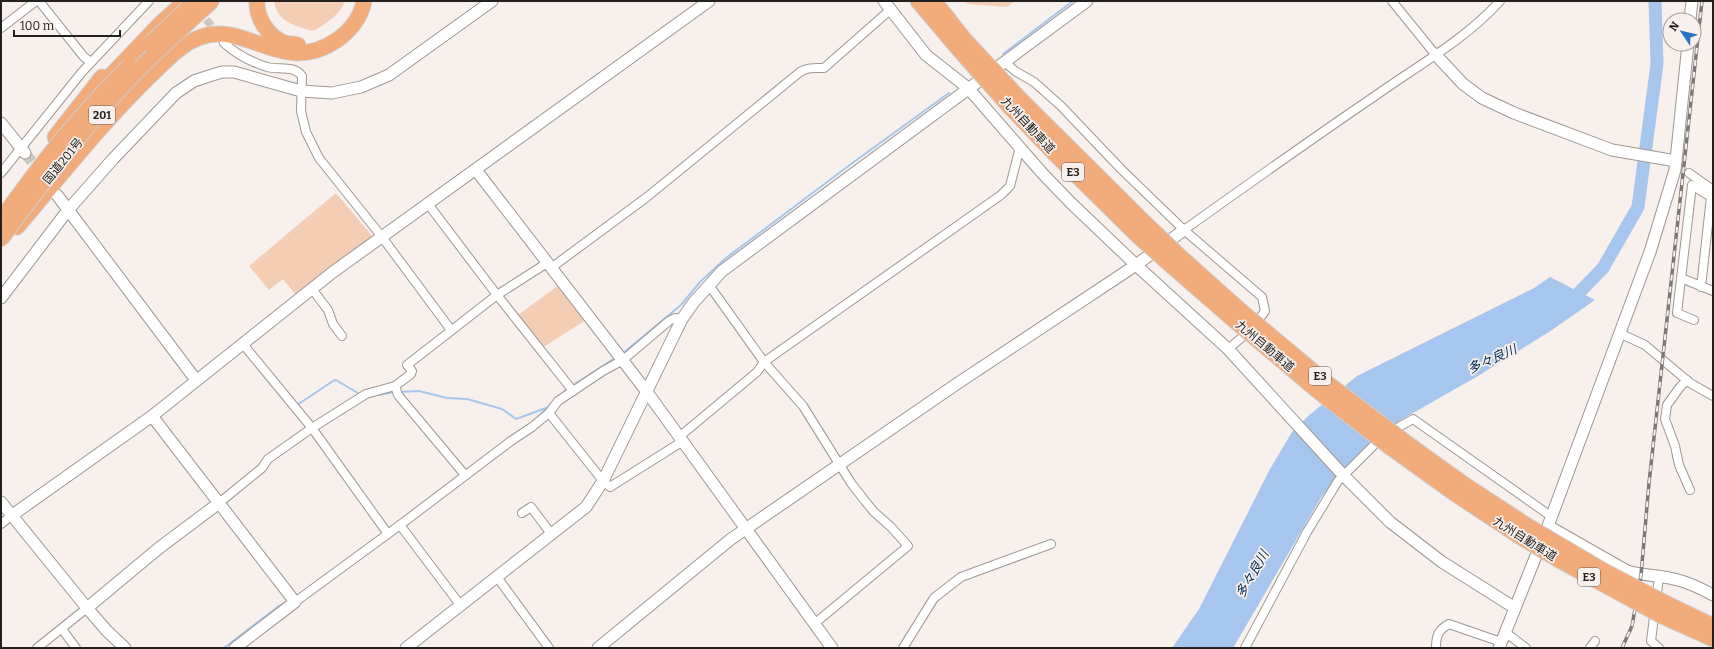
<svg xmlns="http://www.w3.org/2000/svg" width="1714" height="649" viewBox="0 0 1714 649" font-family="Bitter,'Noto Sans JP',serif">
<style>
.green{fill:#f3ceb5}
.water{fill:#a7c6ed}
.lines{fill:none;stroke-linecap:round;stroke-linejoin:round}
.stream{stroke:#a7c6ed;stroke-width:2}
.river{stroke:#a7c6ed;stroke-width:13}
.street-tunnel{stroke:#cdc7c3;stroke-width:8;stroke-dasharray:8 4;stroke-linecap:butt}
.secondary-tunnel{stroke:#cdc7c3;stroke-width:11;stroke-dasharray:11 5.5;stroke-linecap:butt}
.street-casing{stroke:#9e9792;stroke-width:10}
.secondary-casing{stroke:#9e9792;stroke-width:13}
.highway-casing{stroke:#cfcece;stroke-width:17}
.street{stroke:#fff;stroke-width:8}
.secondary{stroke:#fff;stroke-width:11}
.highway{stroke:#f2ab7a;stroke-width:15}
.rail-casing{stroke:#7d7876;stroke-width:3.5}
.rail{stroke:#f8f0ec;stroke-width:2;stroke-dasharray:6;stroke-linecap:butt}
.highway-bridge-casing{stroke:#cfcece;stroke-width:17;stroke-linecap:butt}
.highway-bridge{stroke:#f2ab7a;stroke-width:15}
.labels{text-anchor:middle;dominant-baseline:central;stroke-width:3.5;stroke-linejoin:round;paint-order:stroke}
.shield{fill:#f8f0ec;stroke:#635f5c;stroke-width:1}
.shield-label{font-size:11px;font-weight:bold;fill:#23211f}
.street-label{font-size:12px;fill:#23211f;stroke:#f8f0ec}
.water-label{font-size:13px;font-style:italic;fill:#002a58;stroke:#f8f0ec}
</style>
<rect width="100%" height="100%" fill="#f8f0ec"/>
<!-- green -->
<g class="green">
<path d="M274,1H345C340,15 326,23 314,31C296,27 276,21 274,1Z"/>
<path d="M965,1H1015L1007,7L968,4Z"/>
<path d="M336,193L373,237L295,294L283,279L269,290L249,266Z"/>
<path d="M559,285L586,320L542,348L518,315Z"/>
</g>
<!-- water -->
<path class="water" d="M1550,277L1595,300L1552,330L1478,376L1399,421L1371,443L1348,465L1322,496L1233,648H1172L1199,609L1270,469L1292,432L1307,417L1357,376L1534,288Z"/>
<g class="lines">
<!-- stream -->
<g class="stream">
<path d="M1003,54L1073,1"/>
<path d="M622,354L681,305L700,282L726,258L851,164L949,93"/>
<path d="M572,386L615,358"/>
<path d="M400,392L419,391L447,398L467,399L502,409L516,419L546,408"/>
<path d="M378,395L395,392"/>
<path d="M561,395L568,388"/>
<path d="M297,405L333,381L336,380L361,395"/>
<path d="M538,417L552,403"/>
<path d="M426,501L461,474"/>
<path d="M224,648L279,606L288,601"/>
</g>
<!-- river -->
<path class="river" d="M1568,304L1603,268L1638,207L1657,64L1655,1"/>
<!-- street-tunnel -->
<path class="street-tunnel" d="M199,10L219,36"/>
<!-- secondary-tunnel -->
<path class="secondary-tunnel" d="M25,153L42,175"/>
<!-- street casing -->
<g class="street-casing">
<g id="street">
<path d="M39,1L84,57L91,62"/>
<path d="M1392,1L1435,54"/>
<path d="M1,28L36,1"/>
<path d="M224,43C236,54 251,62 267,67C279,70 294,65 302,76L301,111L306,132L319,158L382,237L451,330"/>
<path d="M1006,63L1015,71L1034,82L1061,106L1121,169L1184,230L1262,297L1265,311L1252,329L1228,349"/>
<path d="M1,173L82,72L149,1"/>
<path d="M1689,173L1713,190"/>
<path d="M428,204L497,295L573,391"/>
<path d="M1184,230C1247,185 1310,140 1375,96C1417,66 1465,40 1500,1"/>
<path d="M551,268L647,197L800,72C808,67 815,68 824,68L890,10"/>
<path d="M1681,278L1713,291"/>
<path d="M709,285L764,362L803,406L851,483L865,501L874,512L891,527L908,546L814,624"/>
<path d="M312,289L328,310L333,324L342,336"/>
<path d="M1694,320L1677,313L1692,185L1711,197L1701,287"/>
<path d="M1619,333L1645,345L1690,383L1713,396"/>
<path d="M242,343L312,428L388,534"/>
<path d="M1687,380L1680,387L1667,405L1665,419L1675,446L1679,465L1690,490"/>
<path d="M395,386L398,395L465,475"/>
<path d="M549,413L603,481L610,487L683,441"/>
<path d="M679,437L757,372L764,362L1001,195L1010,186L1020,147"/>
<path d="M219,503L262,468L268,459L312,428L366,394L395,386L411,374L412,371L407,365L497,295L547,263"/>
<path d="M522,513L531,507L552,535"/>
<path d="M1,524L11,516"/>
<path d="M400,525L461,606"/>
<path d="M497,577L549,648"/>
<path d="M1659,577L1651,641L1659,648"/>
<path d="M295,602L400,525L511,441L532,427L549,413L558,401L603,371L623,360L669,321L675,318L682,319"/>
<path d="M62,629L76,648"/>
<path d="M1505,632L1526,648"/>
<path d="M37,648L87,608"/>
<path d="M903,648L934,598L961,577L1051,544"/>
<path d="M1245,648L1307,532L1338,481L1374,445L1397,428L1413,419L1552,517"/>
<path d="M1436,648C1436,636 1438,630 1449,624L1501,642"/>
<path d="M1590,648L1595,641"/>
</g>
</g>
<!-- secondary casing -->
<g class="secondary-casing">
<g id="secondary">
<path d="M884,1L926,55L968,88L1043,174L1071,203L1136,265L1228,349L1343,475L1390,522L1442,562L1515,608"/>
<path d="M1690,20L1692,1"/>
<path d="M1435,54L1463,84L1482,98L1514,113L1612,150L1676,161"/>
<path d="M1,123L25,153"/>
<path d="M476,170L647,392L832,648"/>
<path d="M57,195L196,380"/>
<path d="M1,298L68,210L113,159L176,93L194,81L209,76L222,72H234L301,91L332,93L361,87L389,75L492,1"/>
<path d="M152,416L295,602L235,648"/>
<path d="M1,502L87,608L107,631L125,648"/>
<path d="M11,516L152,416L333,272L709,1"/>
<path d="M1548,526L1627,571C1644,576 1661,575 1678,580C1690,583 1702,589 1713,595"/>
<path d="M87,608L159,548L219,503"/>
<path d="M406,648L586,507L603,481L682,319L694,302L722,271L1087,1"/>
<path d="M598,648L731,539L958,383L1136,265L1184,230"/>
<path d="M1499,648L1548,526L1650,252L1675,170L1688,44"/>
</g>
</g>
<!-- highway casing -->
<g class="highway-casing">
<g id="highway">
<path d="M257,1C256,18 269,38 285,43C289,44 294,44 298,45"/>
<path d="M918,1L956,46"/>
<path d="M934,1L964,39"/>
<path d="M99,88L160,24L180,6"/>
<path d="M1020,99L1149,227"/>
<path d="M1010,107L1053,152L1137,235"/>
<path d="M55,137L102,77"/>
<path d="M17,227C60,176 101,124 149,77C165,62 180,44 201,37C248,21 283,77 337,40C350,31 361,17 364,1"/>
<path d="M1175,252L1241,311"/>
<path d="M1164,259L1234,320"/>
<path d="M1401,439L1462,483L1526,525"/>
<path d="M1390,447L1454,493L1519,536"/>
<path d="M1665,603L1713,626"/>
<path d="M1662,616L1713,639"/>
</g>
</g>
<!-- street -->
<use href="#street" class="street"/>
<!-- secondary -->
<use href="#secondary" class="secondary"/>
<!-- highway -->
<use href="#highway" class="highway"/>
<!-- rail casing -->
<g class="rail-casing">
<path id="rail" d="M1622,648L1632,626L1641,575L1649,483L1702,1"/>
</g>
<!-- rail -->
<use href="#rail" class="rail"/>
<!-- highway-bridge casing -->
<g class="highway-bridge-casing">
<g id="highway-bridge">
<path d="M964,39L1020,99"/>
<path d="M150,44L195,1"/>
<path d="M956,46L1010,107"/>
<path d="M1,220C40,164 80,114 129,66"/>
<path d="M1149,227L1175,252"/>
<path d="M1137,235L1164,259"/>
<path d="M1,239C39,187 78,135 122,87C150,56 181,29 212,1"/>
<path d="M1241,311L1327,383L1401,439"/>
<path d="M1234,320L1318,391L1390,447"/>
<path d="M1526,525L1604,571L1665,603"/>
<path d="M1519,536L1559,560L1662,616"/>
</g>
</g>
<!-- highway-bridge -->
<use href="#highway-bridge" class="highway-bridge"/>
</g>
<g class="labels">
<!-- shield labels -->
<g class="shield">
<rect x="89" y="106" width="26" height="18" rx="3"/>
<rect x="1062" y="163" width="22" height="18" rx="3"/>
<rect x="1309" y="367" width="22" height="18" rx="3"/>
<rect x="1578" y="568" width="22" height="18" rx="3"/>
</g>
<g class="shield-label">
<text x="102" y="115">201</text>
<text x="1073" y="172">E3</text>
<text x="1320" y="376">E3</text>
<text x="1589" y="577">E3</text>
</g>
<!-- street labels -->
<g class="street-label">
<text transform="translate(1028 125) rotate(47)">九州自動車道</text>
<text transform="translate(63 161) rotate(-51)">国道201号</text>
<text transform="translate(1265 346) rotate(40)">九州自動車道</text>
<text transform="translate(1525 539) rotate(32)">九州自動車道</text>
</g>
<!-- water labels -->
<g class="water-label">
<text transform="translate(1492 359) rotate(-24)">多々良川</text>
<text transform="translate(1252 574) rotate(-60)">多々良川</text>
</g>
</g>
<!-- border -->
<rect width="1714" height="649" fill="none" stroke="#23211f" stroke-width="4"/>
<!-- north arrow -->
<g transform="translate(1682 32) rotate(305)"><circle r="19" fill="#f8f0ec" stroke="#a39d9a"/>
<path d="M0-3L7 15L0 10L-7 15Z" fill="#2b71c2"/>
<text y="-6" font-size="11" font-weight="bold" text-anchor="middle" fill="#23211f">N</text>
</g>
<!-- scale -->
<path d="M14 30v6h106v-6" fill="none" stroke="#23211f" stroke-width="2"/>
<text x="20" y="30" font-size="12" fill="#23211f" stroke="#f8f0ec" stroke-width="3" paint-order="stroke">100 m</text>
</svg>
